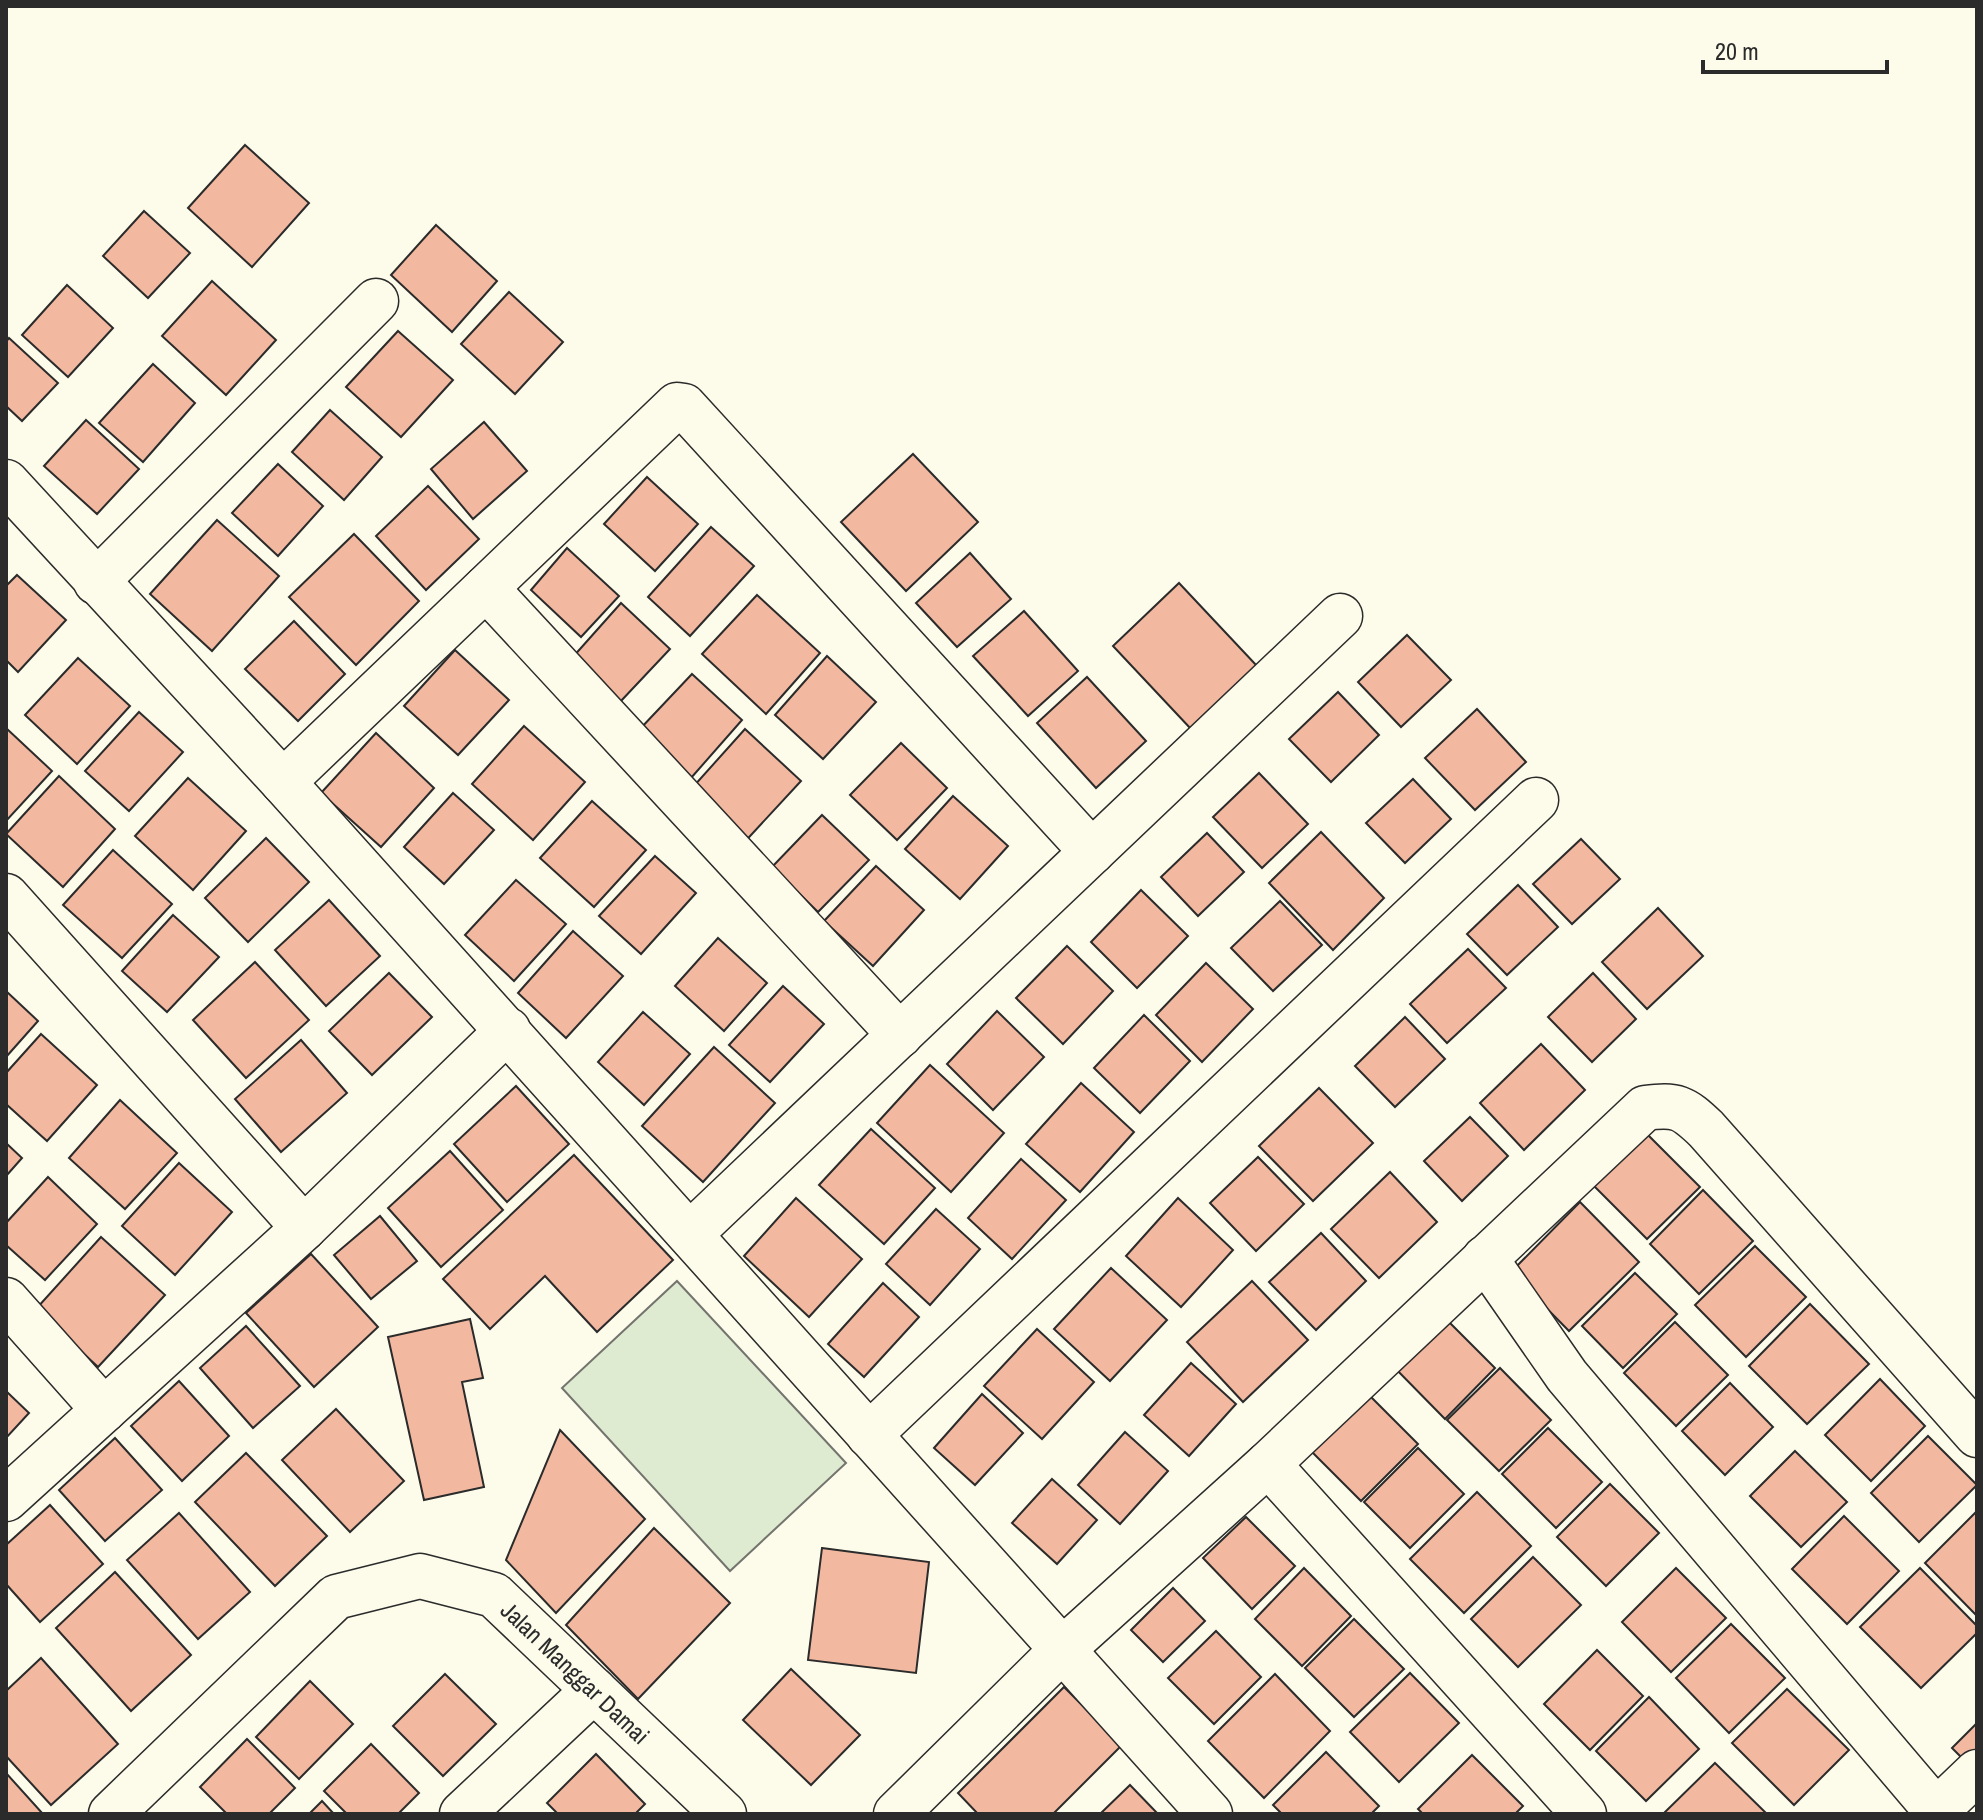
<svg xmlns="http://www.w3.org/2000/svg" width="1983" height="1820" viewBox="0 0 1983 1820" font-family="'Archivo Narrow',sans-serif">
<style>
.green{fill:#deebd1;stroke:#74746e;stroke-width:2}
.building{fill:#f2b8a0;stroke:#2b2b2b;stroke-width:2}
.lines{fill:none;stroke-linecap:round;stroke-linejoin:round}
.street-casing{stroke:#2b2b2b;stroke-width:47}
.street{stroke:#fdfbea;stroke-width:44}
.labels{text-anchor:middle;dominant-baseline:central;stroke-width:6;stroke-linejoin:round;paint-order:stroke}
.street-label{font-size:24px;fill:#2b2b2b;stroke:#fdfbea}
</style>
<rect width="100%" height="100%" fill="#fdfbea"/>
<!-- green -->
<path class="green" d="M677,1281L846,1463L730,1571L562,1388Z"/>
<!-- building -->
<g class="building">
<path d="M245,145L309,203L252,267L188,208Z"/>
<path d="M144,211L190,253L148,298L103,256Z"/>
<path d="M436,225L497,281L452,332L391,275Z"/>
<path d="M212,281L276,340L226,395L162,336Z"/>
<path d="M67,285L113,328L68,377L22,335Z"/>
<path d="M509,292L563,342L515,394L461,344Z"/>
<path d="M398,331L453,380L401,437L346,387Z"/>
<path d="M9,338L58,383L22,421L6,406V342Z"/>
<path d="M153,364L195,403L143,462L99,423Z"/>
<path d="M330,410L382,457L344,500L292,452Z"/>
<path d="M86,420L139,469L97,514L44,466Z"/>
<path d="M484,422L527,471L473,519L431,469Z"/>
<path d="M913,454L978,522L906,591L841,522Z"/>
<path d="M278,464L323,506L278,556L232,513Z"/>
<path d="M647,477L698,524L655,571L604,524Z"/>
<path d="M428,486L479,539L426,590L376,536Z"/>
<path d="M217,520L279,576L212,651L150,594Z"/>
<path d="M711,527L754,566L690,636L648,597Z"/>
<path d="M354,534L419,601L356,665L289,597Z"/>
<path d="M567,548L619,596L581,637L531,590Z"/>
<path d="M970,553L1011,599L957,647L916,603Z"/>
<path d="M17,575L66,620L18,672L6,660V586Z"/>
<path d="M1179,583L1257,666L1191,729L1113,646Z"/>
<path d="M757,595L820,653L766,714L702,654Z"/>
<path d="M621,603L670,649L620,702L572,658Z"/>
<path d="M1024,611L1078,671L1028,716L973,656Z"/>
<path d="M294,621L345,674L298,721L245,669Z"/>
<path d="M1407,635L1451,680L1401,727L1358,682Z"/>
<path d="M455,650L509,700L458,755L404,706Z"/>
<path d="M827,656L876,702L823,759L775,715Z"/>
<path d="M78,658L130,706L77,764L25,715Z"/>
<path d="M692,674L742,720L691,778L639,730Z"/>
<path d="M1087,677L1146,741L1096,788L1037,723Z"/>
<path d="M1338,692L1379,735L1331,782L1289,739Z"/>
<path d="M1477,709L1526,762L1475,810L1425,758Z"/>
<path d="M139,712L183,752L129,811L85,771Z"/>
<path d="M524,726L585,782L533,840L472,784Z"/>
<path d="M6,728L52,771L6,821Z"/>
<path d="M745,729L801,781L739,848L684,797Z"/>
<path d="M376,733L434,788L381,847L321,793Z"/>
<path d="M901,743L947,788L897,840L850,795Z"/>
<path d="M1259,773L1308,824L1262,868L1213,817Z"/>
<path d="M59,776L115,829L63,887L6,834Z"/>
<path d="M188,778L246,831L193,890L135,836Z"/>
<path d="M1413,779L1451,819L1405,863L1366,823Z"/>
<path d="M453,793L494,830L444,884L404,847Z"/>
<path d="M953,796L1008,846L960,899L905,849Z"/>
<path d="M592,801L646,850L594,907L540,858Z"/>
<path d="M822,815L869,860L818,912L772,867Z"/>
<path d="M1321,832L1384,898L1333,950L1269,883Z"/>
<path d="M1207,833L1244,872L1198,916L1161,877Z"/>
<path d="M266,838L309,882L248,942L205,898Z"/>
<path d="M1581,839L1620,879L1572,924L1533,884Z"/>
<path d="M113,850L172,904L122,958L63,905Z"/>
<path d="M655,856L696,893L641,954L599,916Z"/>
<path d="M876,866L924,910L873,966L824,921Z"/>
<path d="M516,880L566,924L514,981L465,935Z"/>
<path d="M1518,885L1558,927L1507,975L1467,934Z"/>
<path d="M1141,890L1188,936L1137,988L1091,942Z"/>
<path d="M329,900L380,956L326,1006L275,950Z"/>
<path d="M1280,901L1322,945L1273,991L1231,948Z"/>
<path d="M1658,908L1703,956L1647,1009L1602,962Z"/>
<path d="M173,915L219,957L167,1012L122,971Z"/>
<path d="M573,931L623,976L566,1038L518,993Z"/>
<path d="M718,938L767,983L724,1031L675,986Z"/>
<path d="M1067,946L1113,991L1063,1044L1016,998Z"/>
<path d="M1468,949L1506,988L1447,1043L1410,1004Z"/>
<path d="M255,962L309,1020L246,1078L193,1020Z"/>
<path d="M1206,963L1253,1009L1202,1062L1156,1015Z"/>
<path d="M389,973L432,1017L372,1075L329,1031Z"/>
<path d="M1593,973L1636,1019L1592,1062L1548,1017Z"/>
<path d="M783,986L824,1024L770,1082L729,1045Z"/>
<path d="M6,991L38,1021L6,1057Z"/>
<path d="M997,1011L1044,1057L993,1110L947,1064Z"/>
<path d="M643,1012L690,1054L644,1105L598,1062Z"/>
<path d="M1144,1015L1190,1061L1140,1113L1094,1068Z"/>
<path d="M1405,1017L1445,1059L1395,1107L1355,1066Z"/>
<path d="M41,1034L97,1085L47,1141L6,1104V1073Z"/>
<path d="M301,1040L347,1093L281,1152L235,1099Z"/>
<path d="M1541,1044L1585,1090L1524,1150L1480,1103Z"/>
<path d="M714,1047L775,1103L703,1182L642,1126Z"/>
<path d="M930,1065L1004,1133L951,1192L877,1123Z"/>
<path d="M1081,1083L1134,1132L1080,1192L1026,1144Z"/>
<path d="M516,1086L569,1144L507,1202L454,1144Z"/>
<path d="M1319,1088L1373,1143L1313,1201L1259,1146Z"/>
<path d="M120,1100L177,1153L125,1209L69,1158Z"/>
<path d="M1470,1117L1508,1156L1462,1201L1424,1161Z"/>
<path d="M871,1129L935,1188L884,1244L819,1185Z"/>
<path d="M1644,1131L1700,1187L1647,1239L1592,1184Z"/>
<path d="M6,1143L22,1158L6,1176Z"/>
<path d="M450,1151L503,1210L441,1267L388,1208Z"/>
<path d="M574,1155L673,1260L597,1332L545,1276L490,1329L443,1279Z"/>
<path d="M1258,1157L1304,1204L1256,1251L1210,1203Z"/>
<path d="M1021,1159L1066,1200L1012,1259L968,1218Z"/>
<path d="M179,1163L232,1212L175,1275L122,1226Z"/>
<path d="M1390,1172L1437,1222L1379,1278L1331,1229Z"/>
<path d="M48,1177L97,1224L45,1280L6,1245V1223Z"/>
<path d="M1703,1190L1753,1241L1699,1294L1650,1244Z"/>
<path d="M796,1198L862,1259L809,1317L744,1256Z"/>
<path d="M1178,1198L1233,1250L1181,1307L1126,1256Z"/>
<path d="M1580,1202L1639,1262L1569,1331L1511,1272Z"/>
<path d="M936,1209L980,1249L930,1305L886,1264Z"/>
<path d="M380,1216L417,1261L371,1299L334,1255Z"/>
<path d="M1321,1233L1366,1281L1316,1330L1269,1282Z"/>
<path d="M101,1237L165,1295L98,1367L36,1309Z"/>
<path d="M1755,1246L1806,1297L1746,1357L1695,1305Z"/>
<path d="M311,1254L378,1327L314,1387L246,1313Z"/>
<path d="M1111,1268L1167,1320L1110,1381L1054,1329Z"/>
<path d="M1635,1273L1677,1314L1623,1368L1582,1326Z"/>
<path d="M1252,1281L1308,1340L1243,1402L1187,1342Z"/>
<path d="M883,1283L919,1317L864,1377L828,1344Z"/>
<path d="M1810,1304L1869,1364L1807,1424L1749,1366Z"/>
<path d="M1438,1311L1495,1368L1445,1419L1388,1361Z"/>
<path d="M470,1319L483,1378L462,1382L484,1487L424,1500L388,1337Z"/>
<path d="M1675,1322L1728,1375L1676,1426L1624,1373Z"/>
<path d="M246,1326L300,1386L253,1428L200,1368Z"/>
<path d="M1037,1329L1094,1382L1042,1439L984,1386Z"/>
<path d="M1191,1363L1236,1404L1189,1456L1144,1415Z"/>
<path d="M1500,1368L1551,1420L1499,1471L1447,1420Z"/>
<path d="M1880,1379L1925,1426L1871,1481L1825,1435Z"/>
<path d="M179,1381L229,1436L182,1481L131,1426Z"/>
<path d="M1730,1383L1773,1427L1725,1475L1682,1431Z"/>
<path d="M1363,1389L1418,1444L1361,1501L1306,1446Z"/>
<path d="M6,1391L29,1413L6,1438Z"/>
<path d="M982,1394L1023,1433L975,1485L934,1448Z"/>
<path d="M336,1409L404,1481L350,1532L282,1460Z"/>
<path d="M1548,1428L1602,1482L1556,1528L1502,1474Z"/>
<path d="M560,1430L645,1519L556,1613L506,1560Z"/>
<path d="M1125,1432L1168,1471L1120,1524L1078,1485Z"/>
<path d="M1928,1436L1977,1485L1919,1542L1871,1493Z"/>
<path d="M115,1438L162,1490L105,1541L59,1490Z"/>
<path d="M1418,1448L1464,1494L1410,1548L1364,1502Z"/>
<path d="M1795,1451L1847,1502L1801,1547L1750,1496Z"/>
<path d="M246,1453L327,1536L275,1586L195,1502Z"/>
<path d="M1052,1479L1097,1520L1057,1564L1012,1523Z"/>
<path d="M1610,1484L1659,1533L1606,1586L1557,1537Z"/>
<path d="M1477,1492L1531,1546L1464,1613L1410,1559Z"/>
<path d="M50,1505L103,1564L40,1622L6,1584V1545Z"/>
<path d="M1977,1511V1616L1925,1563Z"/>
<path d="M179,1513L250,1592L198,1639L127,1560Z"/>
<path d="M1844,1516L1899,1571L1847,1624L1792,1569Z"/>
<path d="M1246,1517L1295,1566L1252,1609L1203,1558Z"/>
<path d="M654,1528L730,1603L638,1699L566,1625Z"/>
<path d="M822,1548L929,1562L916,1673L808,1660Z"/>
<path d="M1533,1557L1581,1605L1518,1667L1471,1619Z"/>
<path d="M1304,1568L1351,1616L1302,1666L1255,1619Z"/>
<path d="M1676,1568L1726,1618L1671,1672L1622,1622Z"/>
<path d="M1920,1568L1977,1626V1633L1921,1688L1860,1627Z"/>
<path d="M115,1572L191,1655L131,1711L56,1628Z"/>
<path d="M1173,1588L1205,1621L1163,1662L1131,1630Z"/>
<path d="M1354,1619L1404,1669L1354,1717L1305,1668Z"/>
<path d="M1731,1624L1785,1678L1729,1733L1676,1678Z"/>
<path d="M1216,1631L1261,1677L1214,1724L1168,1678Z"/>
<path d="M1597,1650L1643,1696L1590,1750L1544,1704Z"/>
<path d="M41,1658L118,1744L51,1805L6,1756V1691Z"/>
<path d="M791,1669L860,1735L811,1785L743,1720Z"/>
<path d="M1410,1673L1459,1723L1399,1782L1350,1732Z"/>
<path d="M445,1674L496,1724L443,1776L393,1726Z"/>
<path d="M1275,1674L1330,1731L1264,1798L1208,1741Z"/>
<path d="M310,1681L353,1724L299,1779L256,1737Z"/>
<path d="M1064,1687L1122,1745L1053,1814H978L958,1793Z"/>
<path d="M1787,1689L1849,1750L1794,1805L1732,1743Z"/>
<path d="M1649,1697L1699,1749L1646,1801L1596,1751Z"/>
<path d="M1977,1723V1773L1952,1748Z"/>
<path d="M247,1739L295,1788L269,1814H227L200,1787Z"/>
<path d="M371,1744L419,1793L398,1814H347L324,1791Z"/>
<path d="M1326,1752L1379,1806L1371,1814H1282L1273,1805Z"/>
<path d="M596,1754L645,1804L635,1814H558L547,1803Z"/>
<path d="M1472,1755L1523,1806L1515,1814H1423L1418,1809Z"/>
<path d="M1715,1763L1767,1814H1663Z"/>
<path d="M6,1773L43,1814H6Z"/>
<path d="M1130,1785L1158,1814H1100Z"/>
<path d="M322,1801L334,1814H309Z"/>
</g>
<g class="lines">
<!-- street casing -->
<g class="street-casing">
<g id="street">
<path d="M6,482L283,782L1210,1814"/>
<path d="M96,582L376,301"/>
<path d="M486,588L900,1035"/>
<path d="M283,782L677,405L684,406L1092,852"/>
<path d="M6,896L304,1228"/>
<path d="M690,1234L1340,616"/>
<path d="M1485,1258L1567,1376L1939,1814"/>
<path d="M6,1300L104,1410"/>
<path d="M869,1435L1536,800"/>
<path d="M1268,1464L1584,1814"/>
<path d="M6,1499L304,1228L508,1030"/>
<path id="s1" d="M111,1814L336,1597L420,1576L494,1595L724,1814"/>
<path d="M462,1814L594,1690"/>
<path d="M896,1814L1062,1650L1268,1464L1645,1108C1677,1104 1683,1107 1706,1129L1977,1435"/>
<path d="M1933,1814L1977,1772"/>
</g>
</g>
<!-- street -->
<use href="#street" class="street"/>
</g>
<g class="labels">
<!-- street labels -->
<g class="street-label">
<text stroke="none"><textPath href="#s1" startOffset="588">Jalan Manggar Damai</textPath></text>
</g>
</g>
<!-- border -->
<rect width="1983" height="1820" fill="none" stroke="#2b2b2b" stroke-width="16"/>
<!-- scale -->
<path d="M1703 60v12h184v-12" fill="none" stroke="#2b2b2b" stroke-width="4"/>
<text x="1715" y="60" font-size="24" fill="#2b2b2b" stroke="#fdfbea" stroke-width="6" paint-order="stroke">20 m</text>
</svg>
